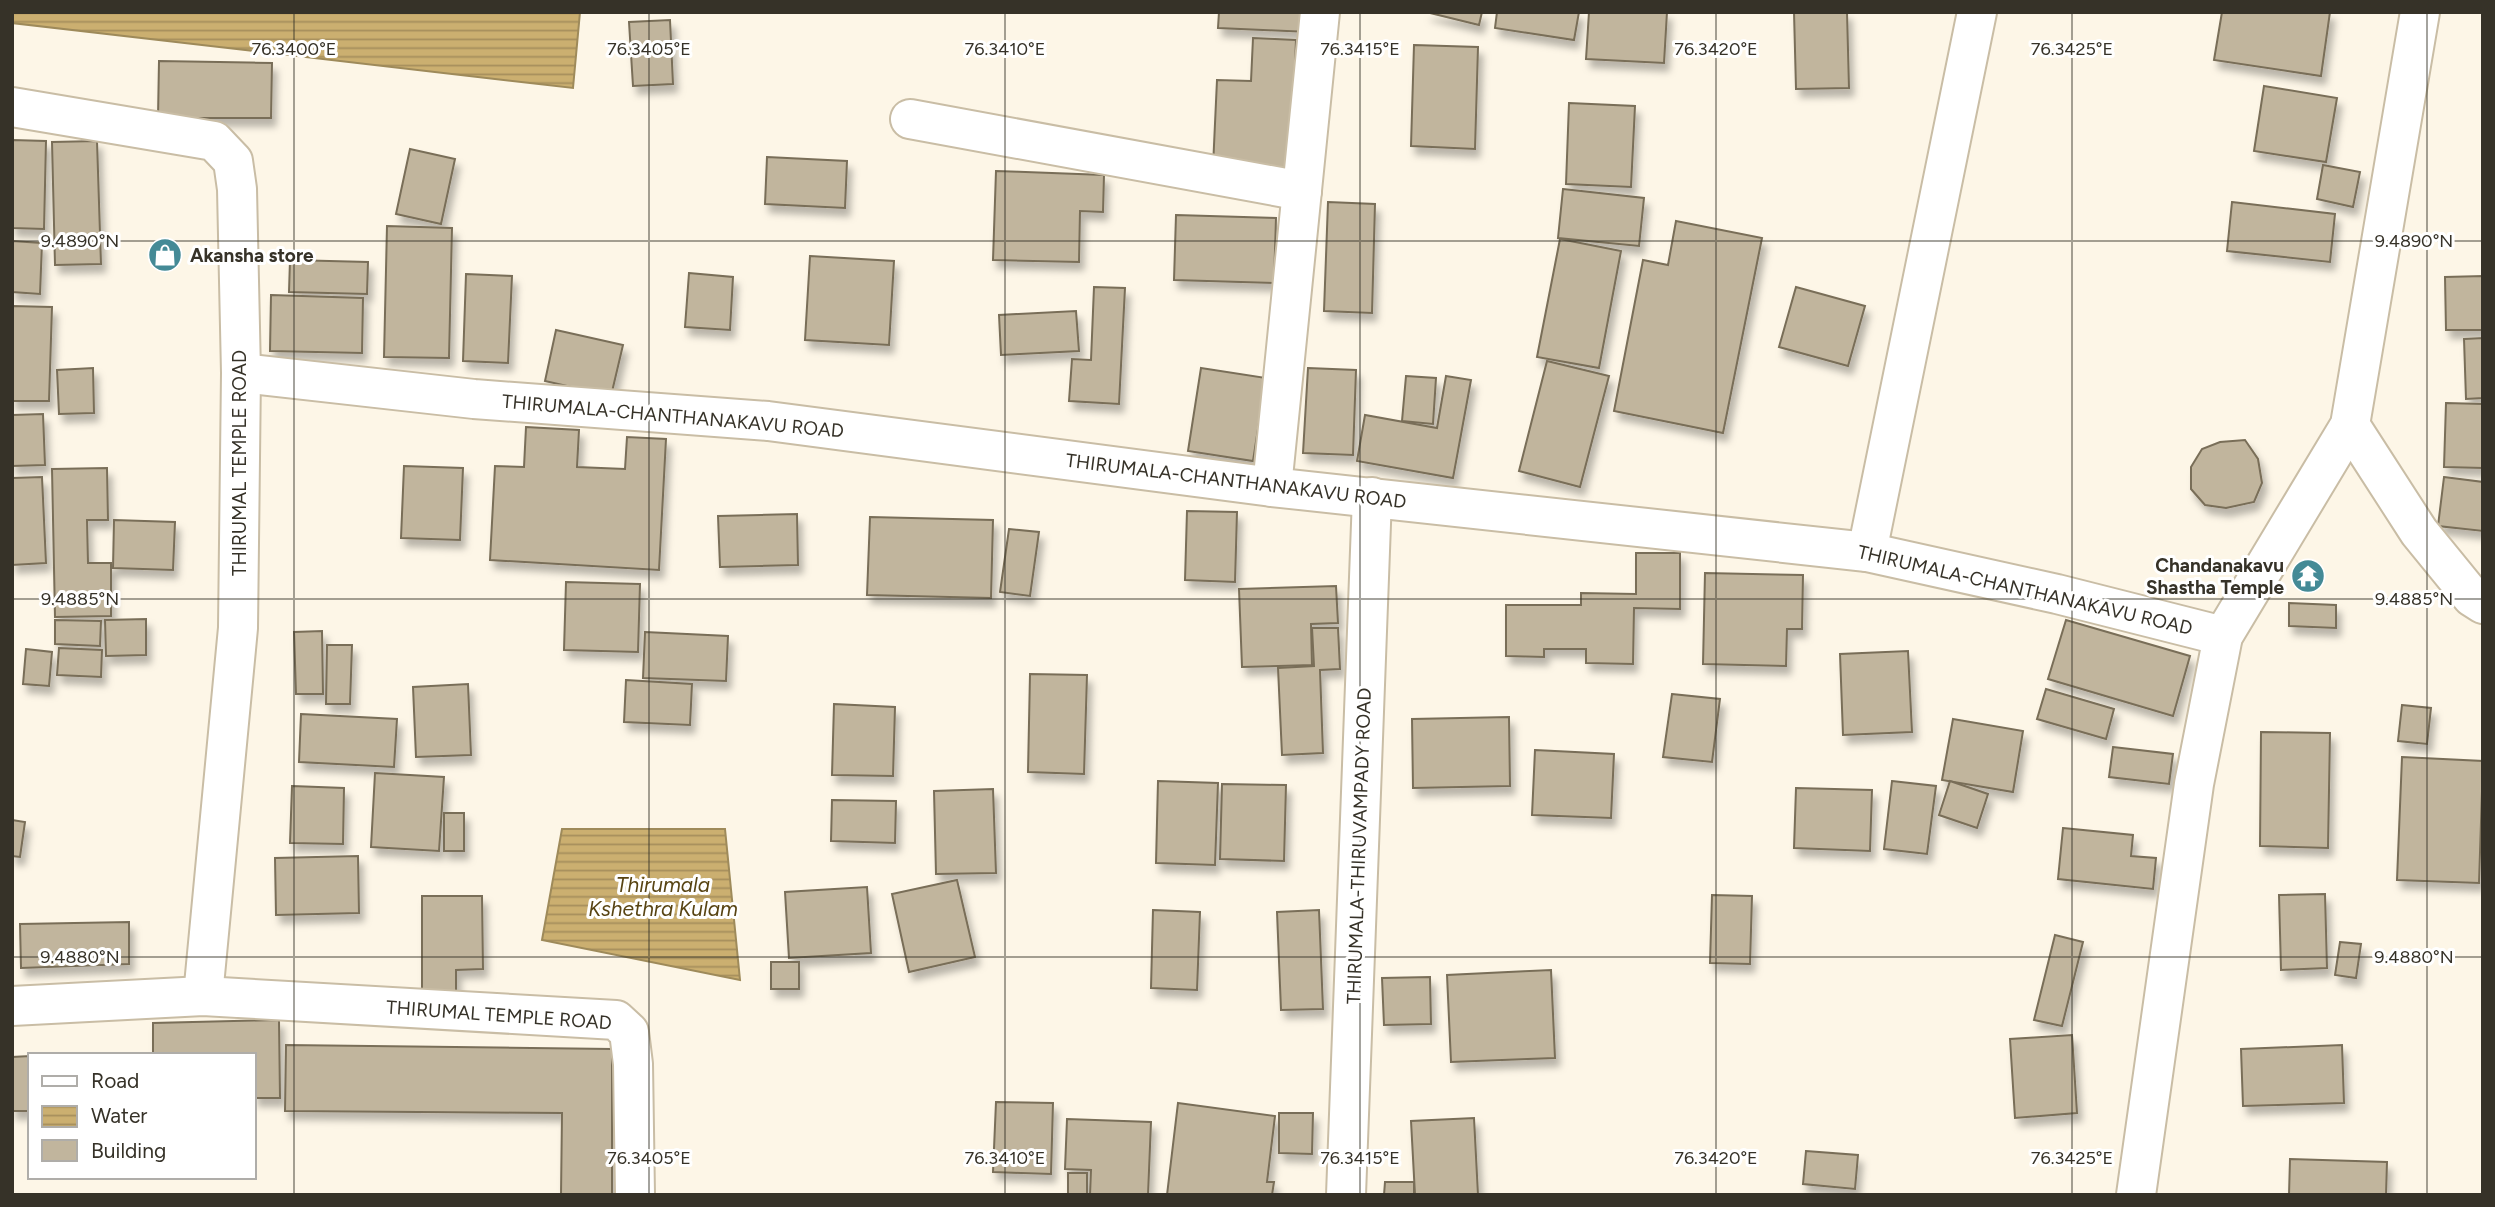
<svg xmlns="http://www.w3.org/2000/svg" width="2495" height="1207" viewBox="0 0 2495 1207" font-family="Figtree,sans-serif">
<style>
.water{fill:url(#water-rules);stroke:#9e8a5a;stroke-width:2}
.building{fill:#c1b59d;stroke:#796e58;stroke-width:2;filter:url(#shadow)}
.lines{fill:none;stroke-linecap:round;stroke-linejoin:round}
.street-casing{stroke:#c9bda5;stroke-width:42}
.secondary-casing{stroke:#c9bda5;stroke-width:42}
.street{stroke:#fff;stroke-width:38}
.secondary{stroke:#fff;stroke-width:38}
.ticks{fill:none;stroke:#363228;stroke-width:2;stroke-opacity:0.45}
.labels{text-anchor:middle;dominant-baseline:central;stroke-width:6;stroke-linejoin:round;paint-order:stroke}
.poi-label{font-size:19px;font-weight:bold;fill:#363228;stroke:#fff;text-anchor:start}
.street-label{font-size:19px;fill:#363228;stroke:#fff}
.water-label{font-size:21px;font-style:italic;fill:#584413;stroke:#fff}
.ticks-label{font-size:18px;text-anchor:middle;fill:#363228;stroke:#fff;stroke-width:6;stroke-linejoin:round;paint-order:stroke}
</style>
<defs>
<pattern id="water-rules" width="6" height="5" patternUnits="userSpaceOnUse" patternTransform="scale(1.75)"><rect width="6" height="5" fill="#cbaf70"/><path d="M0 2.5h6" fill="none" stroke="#a68f5c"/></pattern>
<filter id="shadow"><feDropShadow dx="4.5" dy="8" stdDeviation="3.5" flood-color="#0004"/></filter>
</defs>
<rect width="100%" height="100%" fill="#fdf6e7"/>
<!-- water -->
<g class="water">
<path d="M12,12H580L573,88L12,23Z"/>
<path d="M562,829H725L740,980L542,940Z"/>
</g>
<!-- building -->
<g class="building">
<path d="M1219,12H1310L1309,32L1218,28Z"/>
<path d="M1426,12H1482L1479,25Z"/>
<path d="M1497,12H1579L1574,40L1495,28Z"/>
<path d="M1589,12H1667L1664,63L1586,59Z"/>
<path d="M1794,12H1847L1849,88L1796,89Z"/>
<path d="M2222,12H2330L2321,76L2214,60Z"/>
<path d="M670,20L673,84L633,86L629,22Z"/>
<path d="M1253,38L1296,40L1291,171L1213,167L1217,80L1251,81Z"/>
<path d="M1414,45L1478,47L1475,149L1411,146Z"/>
<path d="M159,61L272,63L271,118H158Z"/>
<path d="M2264,86L2337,98L2326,162L2254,151Z"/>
<path d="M1569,103L1635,106L1631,187L1566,184Z"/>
<path d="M12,140L46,141L44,229L12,228Z"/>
<path d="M97,141L101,264L55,265L52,142Z"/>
<path d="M410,149L455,159L441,224L396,214Z"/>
<path d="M767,157L847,161L845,208L765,204Z"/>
<path d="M2323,165L2360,172L2353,207L2317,199Z"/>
<path d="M996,171L1104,175L1103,212L1080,211L1079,262L993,260Z"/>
<path d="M1563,189L1644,198L1639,246L1558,238Z"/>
<path d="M1328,202L1375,204L1372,313L1324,311Z"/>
<path d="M2232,202L2335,214L2330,262L2227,251Z"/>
<path d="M1176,215L1276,218L1274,283L1174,280Z"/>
<path d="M1676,221L1762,238L1723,433L1614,411L1643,260L1668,265Z"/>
<path d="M387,226L452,228L449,358L384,357Z"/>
<path d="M1560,239L1621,251L1599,368L1537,357Z"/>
<path d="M12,241L42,243L40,294L12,292Z"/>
<path d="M810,256L894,261L889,345L805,340Z"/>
<path d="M290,260L368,262L367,294L289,292Z"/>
<path d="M689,273L733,277L730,330L685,327Z"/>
<path d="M466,274L512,276L508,363L463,361Z"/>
<path d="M2483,276V330H2446L2445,277Z"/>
<path d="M1094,287L1125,288L1119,404L1069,401L1072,359L1091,360Z"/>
<path d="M1796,287L1865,306L1848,366L1779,347Z"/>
<path d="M271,295L363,298L362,353L270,351Z"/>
<path d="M12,306L52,307L49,401H12Z"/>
<path d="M1076,311L1079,351L1001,355L999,315Z"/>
<path d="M556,330L623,345L611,396L545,381Z"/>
<path d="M2483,338V398L2466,399L2464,339Z"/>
<path d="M1547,361L1609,376L1580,487L1519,471Z"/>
<path d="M93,368L94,413L59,414L57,370Z"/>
<path d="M1201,368L1266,378L1253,461L1188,451Z"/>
<path d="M1308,368L1356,370L1353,455L1303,453Z"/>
<path d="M1406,376L1436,378L1433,424L1402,421Z"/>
<path d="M1446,376L1471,380L1453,478L1357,461L1365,415L1437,428Z"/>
<path d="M2446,403L2483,404V468L2444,467Z"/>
<path d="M43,414L45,465L12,466V415Z"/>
<path d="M526,427L579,430L577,467L625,469L627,437L666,439L659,570L490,560L495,466L524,467Z"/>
<path d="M2245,440L2258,459L2262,483L2254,502L2226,508L2205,505L2191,489V467L2202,449L2220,442Z"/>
<path d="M404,466L463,468L460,540L401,538Z"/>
<path d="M107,468L108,520H87L88,563H111V616L55,617L52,469Z"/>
<path d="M42,477L46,563L12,565V478Z"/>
<path d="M2444,477L2483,482V531L2438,526Z"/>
<path d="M1187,511L1237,512L1235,582L1185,580Z"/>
<path d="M797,514L798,565L720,567L718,516Z"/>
<path d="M870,517L993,520L991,598L867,595Z"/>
<path d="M114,520L175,522L173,570L113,568Z"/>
<path d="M1009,529L1039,532L1030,596L1000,592Z"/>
<path d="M1636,553H1680V609L1634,608L1633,664L1586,663V649H1544V657L1506,656V605H1581V593L1636,594Z"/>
<path d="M1705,573L1803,575L1802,629H1787L1786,666L1703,664Z"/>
<path d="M566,582L640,584L638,652L564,650Z"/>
<path d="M1336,586L1338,623L1311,624L1312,665L1242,667L1239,589Z"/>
<path d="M2289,603L2336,605V628L2289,626Z"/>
<path d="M146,619V655L106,656L105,620Z"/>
<path d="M55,620L101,621L100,646L55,644Z"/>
<path d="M2066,620L2190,656L2173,716L2048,679Z"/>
<path d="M1312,628H1338L1340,669L1320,670L1323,753L1282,755L1278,668L1314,666Z"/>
<path d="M322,631L323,694H296L294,632Z"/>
<path d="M645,632L728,636L726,681L643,678Z"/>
<path d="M327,645H352L350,704H326Z"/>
<path d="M59,648L102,650L101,677L57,675Z"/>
<path d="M26,649L52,652L49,686L23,684Z"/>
<path d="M1908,651L1912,732L1843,735L1840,654Z"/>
<path d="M1030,674L1087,675L1084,774L1028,772Z"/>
<path d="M626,680L692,684L690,725L624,722Z"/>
<path d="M468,684L471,755L416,757L413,687Z"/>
<path d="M2046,689L2114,709L2106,739L2037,719Z"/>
<path d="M1672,694L1720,699L1712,762L1663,757Z"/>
<path d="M834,704L895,707L893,776L832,775Z"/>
<path d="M2402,705L2431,708L2427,744L2398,741Z"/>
<path d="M301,714L397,719L394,767L299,762Z"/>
<path d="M1509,717L1510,786L1413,788L1412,719Z"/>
<path d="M1953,719L2023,731L2013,792L1942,780Z"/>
<path d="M2261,732L2330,733L2328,848L2260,846Z"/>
<path d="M2113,747L2173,754L2169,784L2109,777Z"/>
<path d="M1535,750L1614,754L1611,818L1532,815Z"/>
<path d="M2402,757L2483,761L2479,883L2397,880Z"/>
<path d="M375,773L444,777L439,851L371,847Z"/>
<path d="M1158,781L1218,783L1215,865L1156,863Z"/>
<path d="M1892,781L1936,786L1927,854L1884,849Z"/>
<path d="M1950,781L1988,794L1977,828L1939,815Z"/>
<path d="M1222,784L1286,785L1284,861L1220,859Z"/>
<path d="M292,786L344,788L343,844L290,843Z"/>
<path d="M1796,788L1872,790L1870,851L1794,848Z"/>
<path d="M993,789L996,873L936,874L934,791Z"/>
<path d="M832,800L896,801L895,843L831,841Z"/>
<rect x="444" y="813" width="20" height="38"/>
<path d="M12,820L25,822L20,857L12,856Z"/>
<path d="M2063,828L2133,835L2131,856L2156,858L2153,889L2058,879Z"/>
<path d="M358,856L359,913L276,915L275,858Z"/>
<path d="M957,880L975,957L909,972L892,894Z"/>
<path d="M867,887L871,953L789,958L785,892Z"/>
<path d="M2325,894L2327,968L2281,970L2279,895Z"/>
<path d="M1712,895L1752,896L1750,964L1710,963Z"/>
<path d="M422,896H482L483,969L456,970V999H422Z"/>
<path d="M1153,910L1200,912L1197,990L1151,988Z"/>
<path d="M1319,910L1323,1009L1281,1010L1277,912Z"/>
<path d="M129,922V964L21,968L20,924Z"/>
<path d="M2055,935L2083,942L2062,1026L2034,1020Z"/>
<path d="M2340,942L2361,944L2356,978L2335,975Z"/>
<rect x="771" y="962" width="28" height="27"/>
<path d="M1551,970L1555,1058L1451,1062L1447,975Z"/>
<path d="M1430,977L1431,1024L1384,1025L1382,978Z"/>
<path d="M279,1020L280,1098H254V1055H153V1023Z"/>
<path d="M2072,1035L2077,1113L2015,1118L2010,1039Z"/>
<path d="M286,1045L612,1049V1195H561L562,1113L285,1111Z"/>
<path d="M2342,1045L2344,1103L2243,1106L2241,1049Z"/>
<path d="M30,1056V1111H12V1057Z"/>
<path d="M996,1102L1053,1103L1051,1174L993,1172Z"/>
<path d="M1178,1103L1275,1116L1267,1182H1274L1272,1195H1167Z"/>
<path d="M1279,1113H1313L1312,1154L1279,1153Z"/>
<path d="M1474,1118L1478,1195H1415L1411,1121Z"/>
<path d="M1067,1119L1151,1122L1148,1195H1090L1091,1170L1065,1169Z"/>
<path d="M1806,1151L1858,1155L1855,1189L1803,1184Z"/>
<path d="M2290,1159L2387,1162L2386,1195H2289Z"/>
<rect x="1068" y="1173" width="19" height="22"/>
<path d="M1385,1182H1414V1195H1384Z"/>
</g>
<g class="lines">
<!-- street casing -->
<g class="street-casing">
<g id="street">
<path d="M12,107L214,141L233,161L237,189L241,373L238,628L203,996"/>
<path d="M910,119L1302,191"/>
<path d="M241,373L474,399L768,421L1272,487L1867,552L2057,594L2223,636"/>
<path d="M1272,487L1320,12"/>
<path d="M1867,552L1977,12"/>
<path d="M12,1006L203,996L616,1020L629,1032L633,1064L635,1195"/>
</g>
</g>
<!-- secondary casing -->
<g class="secondary-casing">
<g id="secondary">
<path d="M2350,425L2419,532L2472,597L2483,604"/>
<path d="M1346,1195L1372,497"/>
<path d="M2136,1195L2194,784L2223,636L2350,425L2420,12"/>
</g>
</g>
<!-- street -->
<use href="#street" class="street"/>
<!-- secondary -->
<use href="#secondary" class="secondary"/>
</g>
<!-- ticks -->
<path class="ticks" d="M294,12V1195M649,12V1195M1005,12V1195M1360,12V1195M1716,12V1195M2072,12V1195M2427,12V1195M12,241H2483M12,599H2483M12,957H2483"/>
<!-- icons -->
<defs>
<g id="shop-disc" transform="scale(1.75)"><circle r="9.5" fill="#448a96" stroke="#fff"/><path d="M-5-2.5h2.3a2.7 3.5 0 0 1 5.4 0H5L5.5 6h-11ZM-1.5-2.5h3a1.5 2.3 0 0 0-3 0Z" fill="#fff"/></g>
<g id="temple-disc" transform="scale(1.75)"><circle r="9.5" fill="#448a96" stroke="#fff"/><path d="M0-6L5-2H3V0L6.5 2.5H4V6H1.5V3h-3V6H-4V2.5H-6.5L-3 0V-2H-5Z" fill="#fff"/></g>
</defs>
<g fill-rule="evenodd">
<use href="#shop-disc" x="165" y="255"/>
<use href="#temple-disc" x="2308" y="576"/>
</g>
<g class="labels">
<!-- poi labels -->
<g class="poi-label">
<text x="190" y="255">Akansha store</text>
<text x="2284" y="565" text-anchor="end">Chandanakavu<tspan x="2284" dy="22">Shastha Temple</tspan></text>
</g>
<!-- street labels -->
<g class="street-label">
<text transform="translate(673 416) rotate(5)">THIRUMALA-CHANTHANAKAVU ROAD</text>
<text transform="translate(239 463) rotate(-90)">THIRUMAL TEMPLE ROAD</text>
<text transform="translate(1236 481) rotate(7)">THIRUMALA-CHANTHANAKAVU ROAD</text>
<text transform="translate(2025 590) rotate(13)">THIRUMALA-CHANTHANAKAVU ROAD</text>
<text transform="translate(1359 846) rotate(-88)">THIRUMALA-THIRUVAMPADY ROAD</text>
<text transform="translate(499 1015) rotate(4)">THIRUMAL TEMPLE ROAD</text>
</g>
<!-- water labels -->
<g class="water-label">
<text x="663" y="884">Thirumala<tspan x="663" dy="24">Kshethra Kulam</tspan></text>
</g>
</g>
<g class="ticks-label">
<text x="294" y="55">76.3400°E</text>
<text x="649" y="55">76.3405°E</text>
<text x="1005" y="55">76.3410°E</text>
<text x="1360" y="55">76.3415°E</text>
<text x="1716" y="55">76.3420°E</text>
<text x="2072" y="55">76.3425°E</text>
<text x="80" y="247">9.4890°N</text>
<text x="2414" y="247">9.4890°N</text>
<text x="80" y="605">9.4885°N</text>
<text x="2414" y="605">9.4885°N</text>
<text x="80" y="963">9.4880°N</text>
<text x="2414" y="963">9.4880°N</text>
<text x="649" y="1164">76.3405°E</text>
<text x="1005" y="1164">76.3410°E</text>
<text x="1360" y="1164">76.3415°E</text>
<text x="1716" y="1164">76.3420°E</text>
<text x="2072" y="1164">76.3425°E</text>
</g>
<!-- border -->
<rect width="2495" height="1207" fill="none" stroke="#363228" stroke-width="28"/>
<!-- legend -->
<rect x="28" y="1053" width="228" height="126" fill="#ffffff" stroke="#afada9" stroke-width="2"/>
<rect x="42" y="1076" width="35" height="10" fill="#ffffff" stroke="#afada9" stroke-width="2"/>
<text x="91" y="1088" font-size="21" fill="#363228">Road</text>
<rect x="42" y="1106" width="35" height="21" fill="url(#water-rules)" stroke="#afada9" stroke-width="2"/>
<text x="91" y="1123" font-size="21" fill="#363228">Water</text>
<rect x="42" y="1140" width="35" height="21" fill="#c1b59d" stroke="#afada9" stroke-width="2"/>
<text x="91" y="1158" font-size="21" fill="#363228">Building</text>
</svg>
